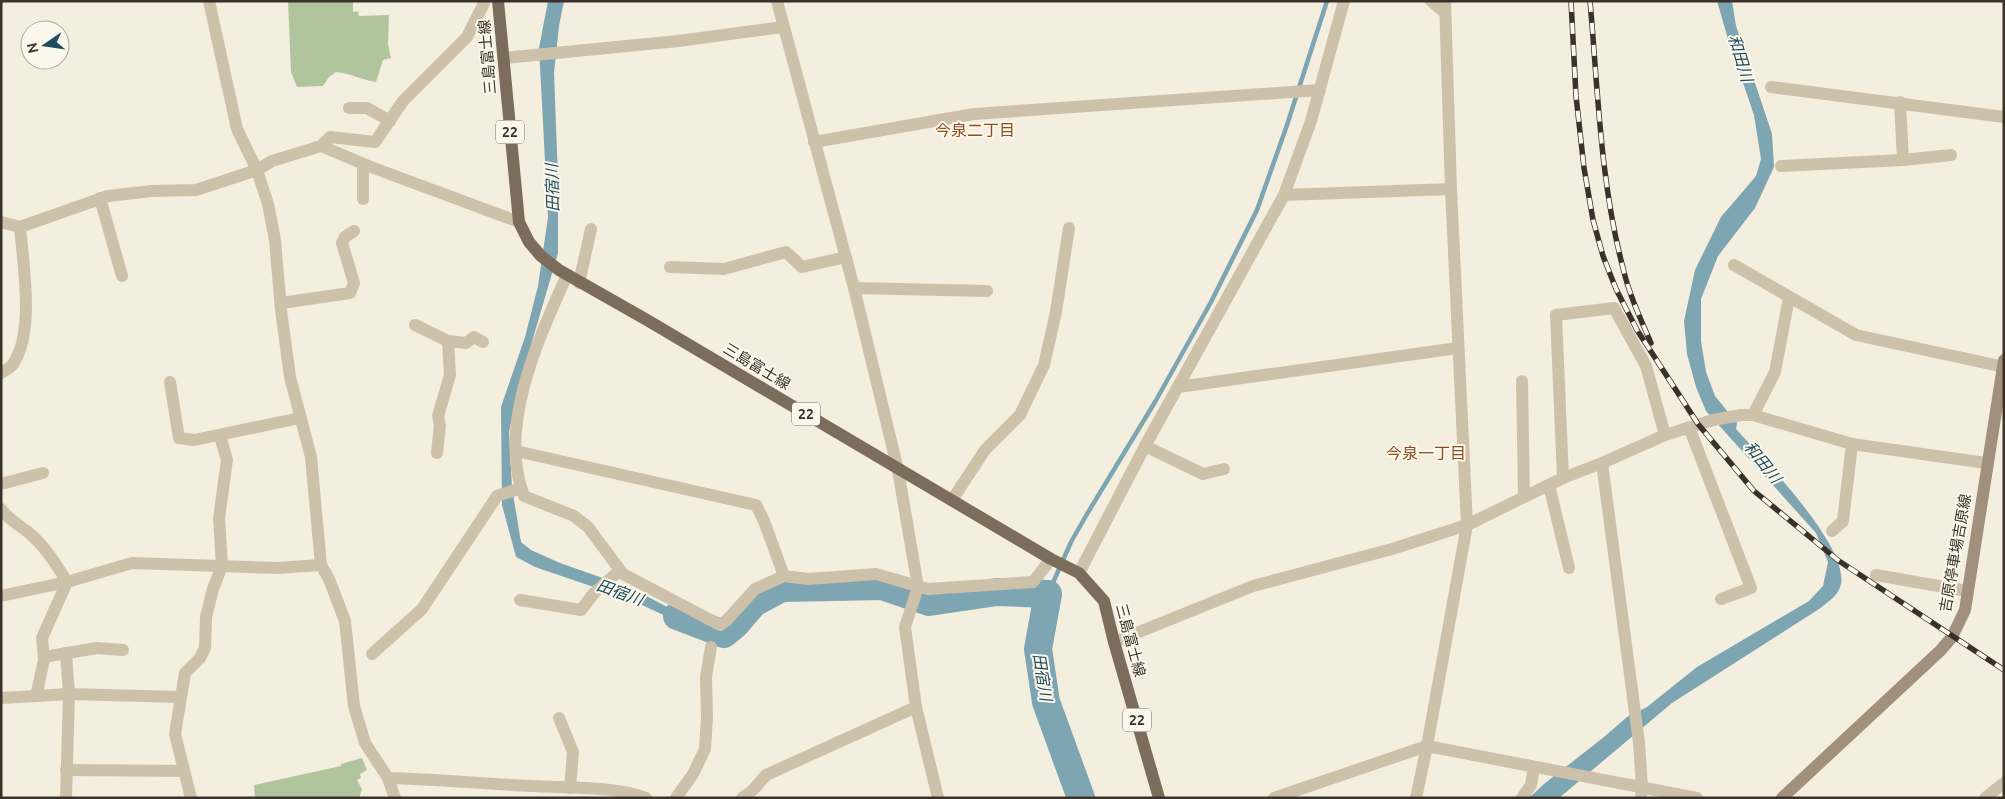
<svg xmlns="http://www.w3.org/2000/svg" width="2005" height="799" viewBox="0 0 2005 799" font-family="Ubuntu,'Noto Sans JP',sans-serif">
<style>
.green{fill:#b0c49e}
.water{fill:#7da5b2}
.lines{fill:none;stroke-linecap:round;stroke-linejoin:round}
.stream{stroke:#7da5b2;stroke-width:4.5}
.river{stroke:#7da5b2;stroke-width:28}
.minor{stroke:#cdc1aa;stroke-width:12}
.tertiary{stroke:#cdc1aa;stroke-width:12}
.secondary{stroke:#a1907b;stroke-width:12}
.primary{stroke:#7c6c5b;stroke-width:12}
.rail-casing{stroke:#3a322a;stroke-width:5.5}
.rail{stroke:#fbf7ec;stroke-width:4;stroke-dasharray:11;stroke-linecap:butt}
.labels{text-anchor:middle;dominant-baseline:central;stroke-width:4;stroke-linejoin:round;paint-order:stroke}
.shield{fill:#fbf7ec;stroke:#746d64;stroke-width:1}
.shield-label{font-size:14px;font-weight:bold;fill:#3a322a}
.street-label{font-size:15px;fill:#3a322a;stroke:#fbf7ec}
.water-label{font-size:16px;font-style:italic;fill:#1e4d5d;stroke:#fbf7ec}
.neighbourhood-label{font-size:16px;fill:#8c4f20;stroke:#fbf7ec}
</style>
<rect width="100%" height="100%" fill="#f4eedf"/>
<!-- green -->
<g class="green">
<path d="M288,1H353V12L358,11L359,16L389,15L388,44L391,58L383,60L376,82C362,80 350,73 336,72L329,77L323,86L297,87L291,72Z"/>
<path d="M362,758L367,770L360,774L361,778L357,780L362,789L359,798H255L254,785L341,766V764Z"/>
</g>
<!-- water -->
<g class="water">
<path d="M548,1H564L559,26L554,73L558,178V253L519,386L509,432L512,488L521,542L531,550L560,563L631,588L713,631H724C740,611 756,596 779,586L780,593L754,606L725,639L713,638L629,599L535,567L516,557L502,505L501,407L525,337L538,286L548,217L539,48Z"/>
<path d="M1717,1H1732L1736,26L1772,134L1774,167L1755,208L1718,256L1701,299V341L1706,372L1715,396L1737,423L1736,429C1762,458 1848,545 1841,584C1839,595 1827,603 1819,609L1672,703L1559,798H1529L1544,784L1604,737L1627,717L1647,707L1697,667L1809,601L1823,586L1828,562L1816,533L1706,411L1696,387L1687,354L1684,321L1695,270L1721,217L1756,176L1761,159L1754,115L1728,39Z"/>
</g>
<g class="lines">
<!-- stream -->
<path class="stream" d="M1048,594L1071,542L1087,514L1155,402L1211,302L1257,210L1286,128L1327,1"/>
<!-- river -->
<path class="river" d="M677,616L724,634L736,624L754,603L782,588L882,586L929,602L997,592L1048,594L1038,649L1046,702L1081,798"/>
<!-- minor -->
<g class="minor">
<path d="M209,1L237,129L257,170L268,204L275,240L281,310L290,377L311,457L321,565L329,579L345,621L354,706L365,743L388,778L395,798"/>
<path d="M777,1L854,288L898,470L918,587L905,627L916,707L938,798"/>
<path d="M1431,1L1445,13"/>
<path d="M504,58L678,41L783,27"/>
<path d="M1771,87L2004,117"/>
<path d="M1900,102L1903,160"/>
<path d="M349,108H367L390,121"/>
<path d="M814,142L974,114L1320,90"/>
<path d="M321,146L330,137L375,142L403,101L467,37L485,1"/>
<path d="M363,164V199"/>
<path d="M1781,166L1903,160L1951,155"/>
<path d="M1284,195L1451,189"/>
<path d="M100,198L122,276"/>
<path d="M1,222L20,227L108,196L151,191L196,190L257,170L272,161L321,146L371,167L519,222"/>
<path d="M1734,265L1856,335L2004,367"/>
<path d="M670,267L724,269L786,252L802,267L846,257"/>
<path d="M567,275C539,338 497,426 524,496L574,516L588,527L623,574L720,625L727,620L755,589L784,576L808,579L876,574L928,589L1033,582L1051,559"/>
<path d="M579,283L591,229"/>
<path d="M854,288L987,291"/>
<path d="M281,303L350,293L354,283L342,243L345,237L354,231"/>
<path d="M415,325L448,341L450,375L438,416L440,425L437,453"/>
<path d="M448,341L466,343L474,337L483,342"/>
<path d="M1,373C5,370 11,368 13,364C35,332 23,264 20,227"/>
<path d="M1522,381L1524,497"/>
<path d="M170,382L179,438L194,440L300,418"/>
<path d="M1178,387L1458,348"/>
<path d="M1753,415L1775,372L1789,298"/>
<path d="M1689,427L1751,588L1721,599"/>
<path d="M1145,446L1203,474L1224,469"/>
<path d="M516,451L756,505L764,521L784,576"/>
<path d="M1602,463L1639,743L1642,788L1641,798"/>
<path d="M1563,478L1556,315L1614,308L1646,366L1665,435"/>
<path d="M1,484L43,473"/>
<path d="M1549,485L1569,568"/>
<path d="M952,500L985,450L1020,415L1044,365L1056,312L1069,228"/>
<path d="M1,509C8,519 19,525 28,532C45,546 56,564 67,582L42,638L44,660L36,696L69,694L66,798"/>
<path d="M1832,531L1843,521L1852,444"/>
<path d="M1079,573L1145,446L1284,195L1311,121L1344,1"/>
<path d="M1876,575L1967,591"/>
<path d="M1,596L67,582L132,563L277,568L321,565"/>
<path d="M520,600L581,610L594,593L620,570"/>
<path d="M1114,642L1253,586L1392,549L1467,525L1563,478L1602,463L1665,435L1713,420L1741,415H1753L1852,444L1986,463"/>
<path d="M66,653L69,694L180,697"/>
<path d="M372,654L422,609L497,496L521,488"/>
<path d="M44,657L97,648L123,650"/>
<path d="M1,698L36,696"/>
<path d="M559,718L573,752L570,788"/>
<path d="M66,770L184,771"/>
<path d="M388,778C437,779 485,784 533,786C569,788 613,786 646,798"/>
<path d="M191,798L175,734L185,673L200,658L205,648L206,617L213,589L222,566L219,518L227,460L220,436"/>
<path d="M676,798L693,774L705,749L707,717L706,677L711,647"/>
<path d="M742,798L753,790L766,775L916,707"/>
<path d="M1274,798L1427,746"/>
<path d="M1522,798L1531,785L1534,767"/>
<path d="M1985,798L2004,783"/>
</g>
<!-- tertiary -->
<g class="tertiary">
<path d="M1427,746L1697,798"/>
<path d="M1416,798L1427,746L1467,525L1451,189L1445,1"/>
</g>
<!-- secondary -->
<path class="secondary" d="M1782,798L1941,650L1952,637L1965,610L2004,360"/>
<!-- primary -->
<path class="primary" d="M498,1L519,222L529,242L541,256L559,270L647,320L1051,559L1079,573L1104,601L1114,642L1159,798"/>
<!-- rail casing -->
<g class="rail-casing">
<g id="rail">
<path d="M1571,1L1576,96L1584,168L1593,220L1603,256L1616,289L1637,330L1698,424L1754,491L1839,561L2004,670"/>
<path d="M1590,1C1598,90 1600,181 1623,268C1629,294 1640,318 1651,343"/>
</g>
</g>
<!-- rail -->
<use href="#rail" class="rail"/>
</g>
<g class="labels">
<!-- shield labels -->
<g class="shield">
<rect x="496" y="120.5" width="28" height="23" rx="4"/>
<rect x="792" y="402.5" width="28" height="23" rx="4"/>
<rect x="1123" y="708.5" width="28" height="23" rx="4"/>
</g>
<g class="shield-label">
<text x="510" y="132">22</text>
<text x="806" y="414">22</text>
<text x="1137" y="720">22</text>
</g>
<!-- street labels -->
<g class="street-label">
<text transform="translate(487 57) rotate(-95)">三島富士線</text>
<text transform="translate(757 366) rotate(31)">三島富士線</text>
<text transform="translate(1955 553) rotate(-80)">吉原停車場吉原線</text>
<text transform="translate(1131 640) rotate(75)">三島富士線</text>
</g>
<!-- water labels -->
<g class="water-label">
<text transform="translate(1741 58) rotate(73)">和田川</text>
<text transform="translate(552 188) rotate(-92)">田宿川</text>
<text transform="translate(1763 462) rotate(51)">和田川</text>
<text transform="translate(620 592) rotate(20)">田宿川</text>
<text transform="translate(1043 677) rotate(81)">田宿川</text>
</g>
<!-- neighbourhood labels -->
<g class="neighbourhood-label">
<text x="975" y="130">今泉二丁目</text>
<text x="1426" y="453">今泉一丁目</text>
</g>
</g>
<!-- border -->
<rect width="2005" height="799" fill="none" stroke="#3a322a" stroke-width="5"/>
<!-- north arrow -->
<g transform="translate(45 45) rotate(257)"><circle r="24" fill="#fbf7ec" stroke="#aea89e"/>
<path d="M0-4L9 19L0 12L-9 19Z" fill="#1e4d5d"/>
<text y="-8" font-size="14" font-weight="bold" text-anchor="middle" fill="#3a322a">N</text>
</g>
</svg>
